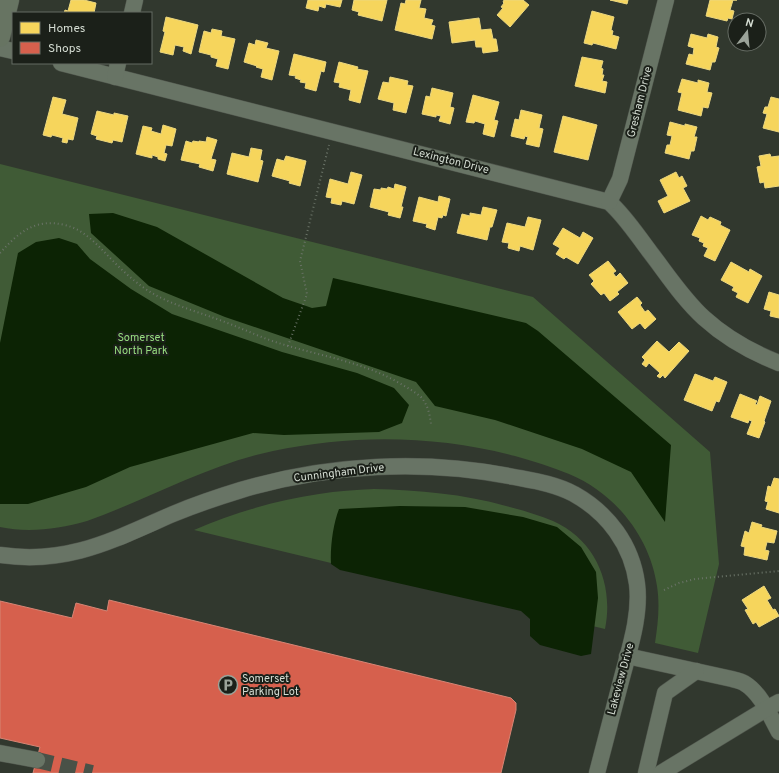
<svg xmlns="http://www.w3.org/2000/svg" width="779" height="773" viewBox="0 0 779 773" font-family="Overpass,sans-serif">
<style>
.green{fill:#405b36}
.water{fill:#0c2304}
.homes{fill:#f6d55c;stroke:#ecd77f}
.shops{fill:#d6604d;stroke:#d58575}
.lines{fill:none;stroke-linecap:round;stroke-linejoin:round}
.minor-tunnel{stroke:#495147;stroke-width:16;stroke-dasharray:16 8;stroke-linecap:butt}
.minor-casing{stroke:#4f554c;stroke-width:17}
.major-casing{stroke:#4f554c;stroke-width:21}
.path{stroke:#6a7367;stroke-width:2;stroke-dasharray:1 3;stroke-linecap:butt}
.minor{stroke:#687465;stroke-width:16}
.major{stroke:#677462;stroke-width:20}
.labels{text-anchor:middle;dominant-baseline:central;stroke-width:4;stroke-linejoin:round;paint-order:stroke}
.street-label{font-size:11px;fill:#d4dcd2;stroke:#1b2019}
.park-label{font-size:11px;fill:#96dc7f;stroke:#1b2019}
.poi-label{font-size:11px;fill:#d4dcd2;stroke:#1b2019;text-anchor:start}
</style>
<rect width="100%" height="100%" fill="#31382e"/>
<!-- green -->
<g class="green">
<path d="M0,164L533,297L710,452L719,564L698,653L655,643C658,624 660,605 657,586C650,537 615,493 569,474C552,467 533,461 515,456C436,435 353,434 273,451C207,465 149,499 87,521C58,529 29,533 0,527Z"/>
<path d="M374,489C419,490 463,494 506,506C522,510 538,515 553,521C596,540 614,585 605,629L194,530C234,513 276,500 319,494C337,491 356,490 374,489Z"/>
</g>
<!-- water -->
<g class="water">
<path d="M113,213L157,227L283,298L312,308L326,306L333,278L526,323L538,331L671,445L665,522L631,472L582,449L495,420L435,406L416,382L225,317L149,286L91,233L89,214Z"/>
<path d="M59,238L77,244L90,259L131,289L172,314L282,352L357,373L394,388L409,405L402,423L379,432L284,435L253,433L130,467L86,487L28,504H0V343L18,253L36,242Z"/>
<path d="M400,506L465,507L523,517L557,527L581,547L596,572L598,598L591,654L581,656L540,645L530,636V619L521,611L340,570L331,564C330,548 333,524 339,509Z"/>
</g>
<!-- homes -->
<g class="homes">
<path d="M71,0H84L96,3L94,13H64L65,10L68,11Z"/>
<path d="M308,0H342L340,7L326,4L325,8L319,6L318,11L306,8Z"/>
<path d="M354,0H387L382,21L358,15L359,12L352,10Z"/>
<path d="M406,0H421L419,8L426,9L424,18L433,20L431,25L435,26L432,39L395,30L401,3L405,4Z"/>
<path d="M504,0H523L529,5L510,27L497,15L503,8L501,7L504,3L503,2Z"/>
<path d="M610,0H628L627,4Z"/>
<path d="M710,0H737H733L730,10L734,11L732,19L728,18L727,21L706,16Z"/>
<path d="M592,11L614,17L611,30L613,31L612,35L619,37L616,49L593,43L592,45L584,43Z"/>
<path d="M166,17L198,25L191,54L183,51L184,47L175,45L173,55L160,52L165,32L163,31Z"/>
<path d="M479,18L481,30L491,29L493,39H496L498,51L483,53L482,47H476L475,40L452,43L449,22Z"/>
<path d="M212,29L222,31L221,36L235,39L228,69L216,66L218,59L211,57V55L199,52L204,31L211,33Z"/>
<path d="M691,34L707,38L708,34L718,37L716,47L719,48L715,62H712L710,70L686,64L689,54L693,55L694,48L688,46Z"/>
<path d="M256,40L268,43L266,48L279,51L272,80L261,77L263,69L256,67L257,66L244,62L249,43L255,45Z"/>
<path d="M294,54L326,62L324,72L321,71L316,91L305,88L306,83L300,82L301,80L295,78L296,76L289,75Z"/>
<path d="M582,57L603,61L601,68L603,69L602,75H604L602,81L607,82L605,93L575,86Z"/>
<path d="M339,62L358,67L357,69L368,71L360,103L349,100L351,90L339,87L340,83L334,82Z"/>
<path d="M390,77L408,81L407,85L413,86L406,113L393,110L394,103L378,99L383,82L389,83Z"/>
<path d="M682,79L698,83V80L709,83L707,92L712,93L708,108L703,107L701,116L678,110L682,93L678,92Z"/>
<path d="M432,88L453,93L450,107L454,108L450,124L439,121L441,116L436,115V117L422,114L426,96L430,97Z"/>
<path d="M473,95L499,102L494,120L498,121L494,137L483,134L485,124L475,121L474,123L466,122Z"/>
<path d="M53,97L66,100L62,114L78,118L73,140L68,139L67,143L62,142L63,138L52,135L51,137L43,135Z"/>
<path d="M771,97L779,99V132L763,128L767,114L763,113L765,107H768Z"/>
<path d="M521,110L542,115L539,128L543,129L539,147L526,144L528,137L525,136L524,139L511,136L515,119L519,120Z"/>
<path d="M97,111L114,115V113L128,116L122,142L113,140L112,143L96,139L97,136L91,134Z"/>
<path d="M563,116L597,125L588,160L554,152Z"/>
<path d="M670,122L685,126V124L697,127L694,137H697L694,151H691L689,159L665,153L667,145H670L672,136L667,135Z"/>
<path d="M163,125L176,129L172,146L166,145L164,153L167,154L165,161L158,159V157L152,155V158L136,154L143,126L152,128L151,131L161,134Z"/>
<path d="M207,137L217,140L211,159L216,160L213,171L199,167L200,164L181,160L186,141L192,143L193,141L199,142V141L206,142Z"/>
<path d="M251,148L262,150L260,160L263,161L258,182L227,174L232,153L249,157Z"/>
<path d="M770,154L771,157L779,156V186L765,188L764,182L760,183L757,167L761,166L759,156Z"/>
<path d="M286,156L306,161L300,186L289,183L290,181L272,176L277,159L284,161Z"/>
<path d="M351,172L362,175L354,204L342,201L341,205L331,203L332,198L326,197L330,179L348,184Z"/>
<path d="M676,172L679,178L682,176L687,186L683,188L690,201L664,213L658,201L668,196L660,180Z"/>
<path d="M395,184L406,187L401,207H403L400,218L388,215L389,212L370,207L374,189L381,190V188L387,189L388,187L394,189Z"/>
<path d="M439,196L450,199L446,216L443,215L442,218L438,217L435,230L426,227L427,224L413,221L419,197L438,202Z"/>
<path d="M483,207L497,210L492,227H490L487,240L457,233L462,214L470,216V213L481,215Z"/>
<path d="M701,216L708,220L710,217L721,222L720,225L730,230L715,261L704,256L708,248L703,246L704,243L699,241L700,238L692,235Z"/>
<path d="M528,217L541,220L533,250L520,246L519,251L508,248L509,243L502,242L507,223L525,227Z"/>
<path d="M563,228L580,238L583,232L593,238L578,264L566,257L564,259L556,254L560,248L553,244Z"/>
<path d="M608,261L616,271L613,273L616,277L620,273L628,283L617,292L619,294L610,301L604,293L601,295L591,284L594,281L589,275Z"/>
<path d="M731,262L749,272L750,269L762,276L748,303L736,297L738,293L732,290L734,287L721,280Z"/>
<path d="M769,292L779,295V318L770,316L771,311L764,309Z"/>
<path d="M637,297L642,303L640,305L645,312L648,310L656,319L645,329L640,323L632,329L618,312Z"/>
<path d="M657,341L669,352L679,342L689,351L665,378L663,375L660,378L657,376L660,373L649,363L646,367L642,364L645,360L642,357Z"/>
<path d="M695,374L713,381L715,377L727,382L719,402L716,401L712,411L684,400Z"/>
<path d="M740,394L757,401L755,404L757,405L760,396L771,401L764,421L765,422L759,438L747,434L752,421L749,420L748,423L731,417Z"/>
<path d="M774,478L779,479V513L766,509L768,502L765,501L768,486L771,487Z"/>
<path d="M752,522L762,525L761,527L777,531L774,543L767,542L765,550L769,551L767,560L744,555L745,547L741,546L745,531L749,533Z"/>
<path d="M764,586L771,598L767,600L773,610L775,609L779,616L759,627L756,622L753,624L745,610L748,609L742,600Z"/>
</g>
<!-- shops -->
<path class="shops" d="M109,600L511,698L516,703V710L501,773H33L40,747L0,738V601L72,618L76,603L107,611Z"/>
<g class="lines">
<!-- minor-tunnel -->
<path class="minor-tunnel" d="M37,760L92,773"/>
<!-- minor casing -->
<g class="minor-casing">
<g id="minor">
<path d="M132,13L135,0"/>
<path d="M0,48L13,51"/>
<path d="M61,63L609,202C625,216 637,235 650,252C667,274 683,299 704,318C726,338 751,352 779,363"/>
<path d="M115,77L118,63"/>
<path d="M609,202L620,179L666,0"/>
<path d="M0,555C68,565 113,540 173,514C195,505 218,497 241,490C328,464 425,459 514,477C535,481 555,484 574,494C608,513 632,545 637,584C641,616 629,650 621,681C613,712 605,742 597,773"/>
<path d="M627,656L732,679C736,680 741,681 744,683C761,693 770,716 779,732"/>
<path d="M0,753L37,760"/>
<path d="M646,773L665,693L696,671"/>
<path d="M661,773L766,709L779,702"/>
</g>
</g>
<!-- major casing -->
<g class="major-casing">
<path id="major" d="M0,37L9,0"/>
</g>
<!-- path -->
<g class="path">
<path d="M0,253C19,232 35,218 65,225C86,230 100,248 115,263C125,273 135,282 147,290C167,303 192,310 214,318C231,324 247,331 264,338C309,355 359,359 401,384C408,388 415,392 421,397C428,405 430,415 431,425"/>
<path d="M288,346L307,294L300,261L329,145"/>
<path d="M664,590L679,583L695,579L779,571"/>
</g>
<!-- minor -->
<use href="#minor" class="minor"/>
<!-- major -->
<use href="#major" class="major"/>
</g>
<!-- icons -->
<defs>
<g id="parking-ring" transform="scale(1)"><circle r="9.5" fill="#1b2019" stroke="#9ba399" stroke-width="1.5"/><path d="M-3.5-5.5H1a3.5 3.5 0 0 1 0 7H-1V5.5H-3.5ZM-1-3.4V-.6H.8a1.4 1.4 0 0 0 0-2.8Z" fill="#9ba399"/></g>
</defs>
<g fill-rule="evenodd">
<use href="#parking-ring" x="228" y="685"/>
</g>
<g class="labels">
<!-- street labels -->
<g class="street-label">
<text transform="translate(640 102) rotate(-76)">Gresham Drive</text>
<text transform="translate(451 161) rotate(14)">Lexington Drive</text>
<text transform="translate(339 473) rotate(-7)">Cunningham Drive</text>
<text transform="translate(621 679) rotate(-75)">Lakeview Drive</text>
</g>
<!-- park labels -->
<g class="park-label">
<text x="141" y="338">Somerset<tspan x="141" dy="13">North Park</tspan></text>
</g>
<!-- poi labels -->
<g class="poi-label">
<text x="242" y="679">Somerset<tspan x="242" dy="13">Parking Lot</tspan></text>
</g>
</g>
<!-- legend -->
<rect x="12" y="12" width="140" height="52" fill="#1b2019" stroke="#656b63"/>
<rect x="20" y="22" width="20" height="12" fill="#f6d55c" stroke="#656b63"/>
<text x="48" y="32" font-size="12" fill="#d4dcd2">Homes</text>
<rect x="20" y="42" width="20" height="12" fill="#d6604d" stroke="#656b63"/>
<text x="48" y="52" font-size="12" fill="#d4dcd2">Shops</text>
<!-- north arrow -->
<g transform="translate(747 32) rotate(16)"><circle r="19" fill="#1b2019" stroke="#656b63"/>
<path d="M0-3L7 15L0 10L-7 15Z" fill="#9ba399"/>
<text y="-6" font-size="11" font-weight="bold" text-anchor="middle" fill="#d4dcd2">N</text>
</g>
</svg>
